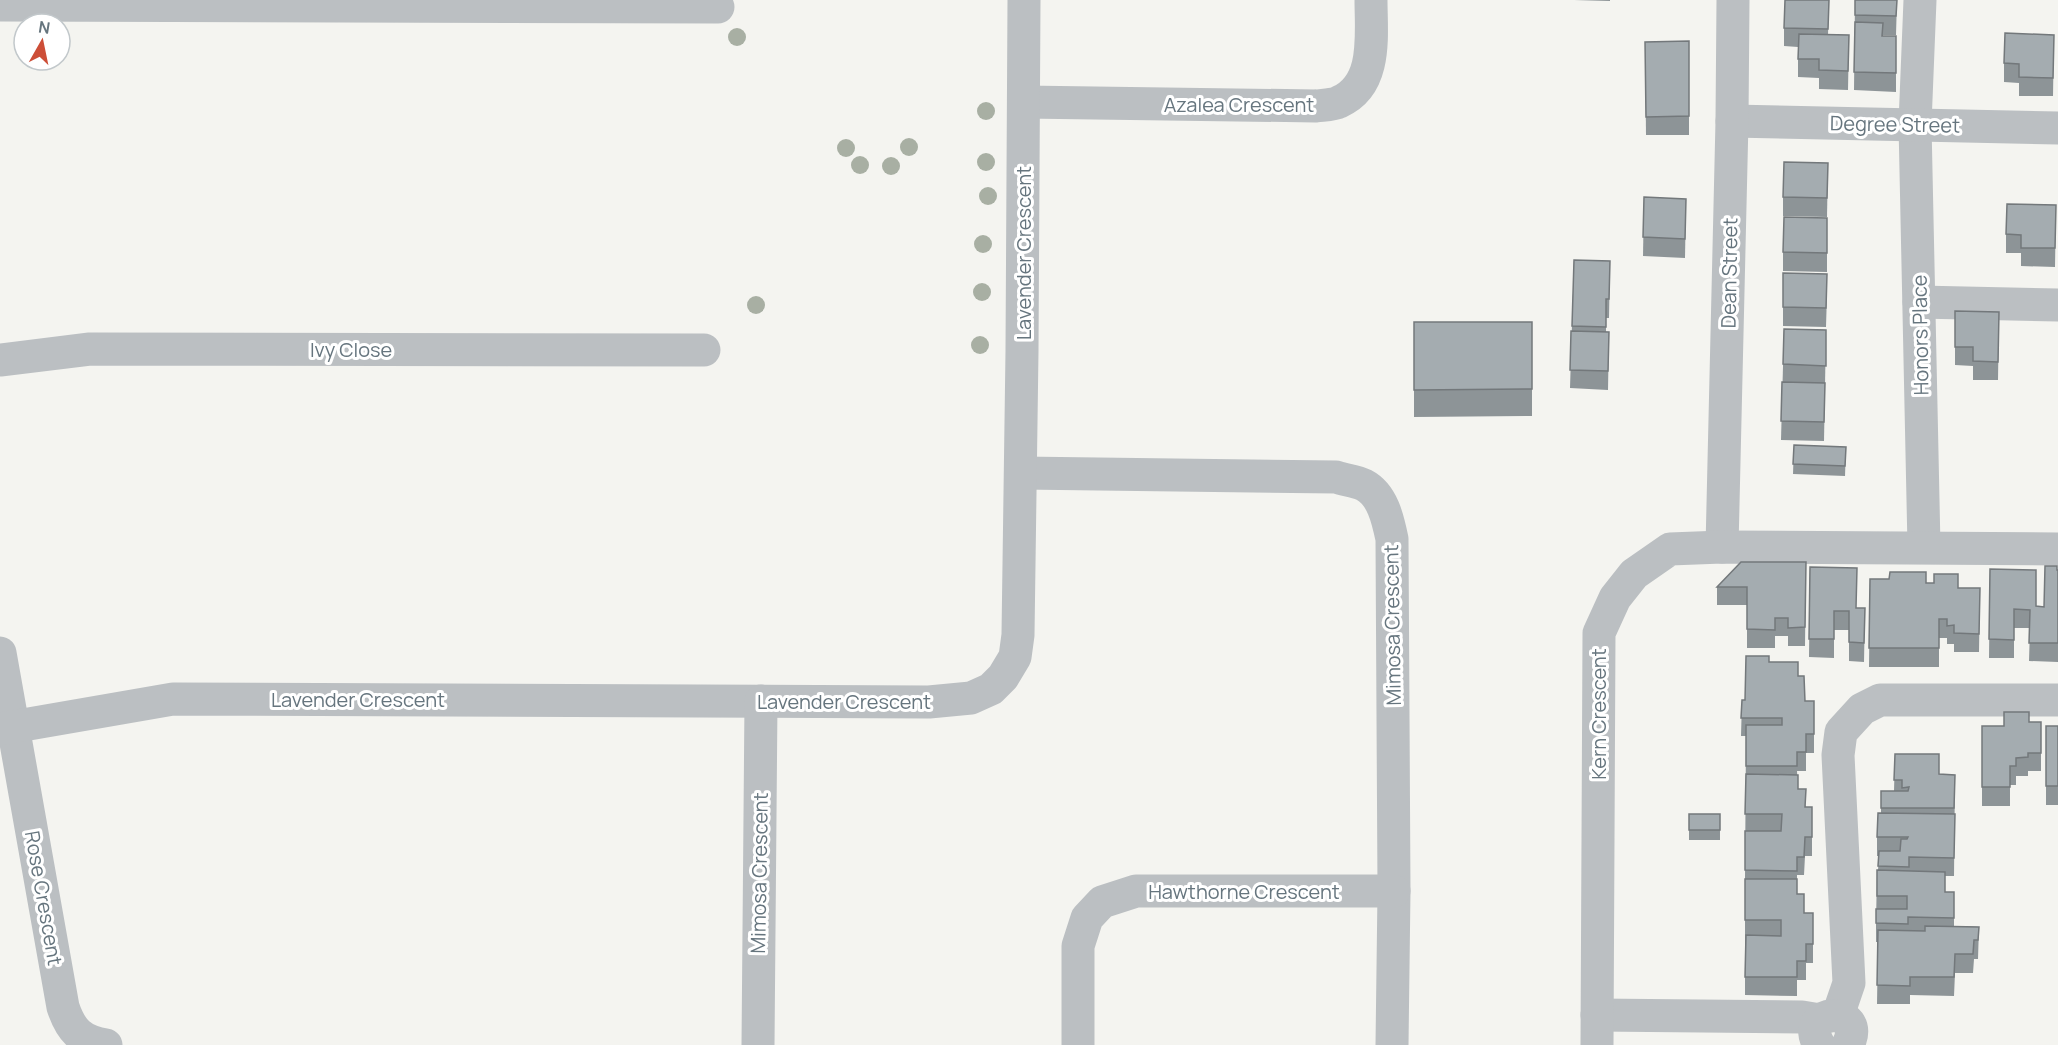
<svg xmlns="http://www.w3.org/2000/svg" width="2058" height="1045" viewBox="0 0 2058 1045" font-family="Manrope,sans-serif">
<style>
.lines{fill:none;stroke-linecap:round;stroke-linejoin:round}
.street{stroke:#bbbfc2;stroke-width:33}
.tree{fill:#a8afa3}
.wall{fill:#8d9497}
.building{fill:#a4acb0;stroke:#73787b;stroke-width:1.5}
.labels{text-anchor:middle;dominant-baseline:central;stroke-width:6;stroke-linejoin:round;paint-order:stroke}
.street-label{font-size:20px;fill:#66757e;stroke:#fff}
</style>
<rect width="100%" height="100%" fill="#f4f4f0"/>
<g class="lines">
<!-- street -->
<g class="street">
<path d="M1920,0L1915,124L1924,547"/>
<path d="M0,5L718,7"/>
<path d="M1024,102L1316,106C1323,105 1333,105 1339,102C1378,85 1371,35 1371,0"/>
<path d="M1732,121L2058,128"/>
<path d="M1919,302L2058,305"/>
<path d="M0,360L90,349L704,350"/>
<path d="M1021,473L1336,477C1344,480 1356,481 1364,485C1383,495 1388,520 1392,539L1394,891L1392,1045"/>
<path d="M1722,547L1732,121L1733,0"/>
<path d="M0,653L63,1007C71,1031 81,1041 106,1045"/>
<path d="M0,729L173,699L929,702L971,698L991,689L1003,677L1015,657L1018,635L1022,351L1024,0"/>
<path d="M1597,1015L1802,1017L1820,1020"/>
<path d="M1838,1015L1849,983L1838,755L1841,732L1862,709L1880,700H2058"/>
<path d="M758,1045L761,701"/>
<path d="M1078,1045V946L1087,918L1102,902L1136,891H1394"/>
<path d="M1597,1045L1599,633L1615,598L1634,574L1670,549L1722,547L2058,549"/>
<path d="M1819,1045C1797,1008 1868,1004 1848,1045"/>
</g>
</g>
<!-- trees -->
<g class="tree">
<circle cx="737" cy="37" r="9"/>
<circle cx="986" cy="111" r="9"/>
<circle cx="909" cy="147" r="9"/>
<circle cx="846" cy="148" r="9"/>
<circle cx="986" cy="162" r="9"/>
<circle cx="860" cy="165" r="9"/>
<circle cx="891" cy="166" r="9"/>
<circle cx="988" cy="196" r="9"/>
<circle cx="983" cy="244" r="9"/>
<circle cx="982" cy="292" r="9"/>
<circle cx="756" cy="305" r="9"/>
<circle cx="980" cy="345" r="9"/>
</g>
<!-- wall -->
<g class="wall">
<path d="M1574,0H1610V1Z"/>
<path d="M1829,0L1828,35H1849L1848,90L1819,89V78L1798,77V47L1784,46V28Z"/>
<path d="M1855,0H1897L1896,35H1883V36H1896V92L1854,90Z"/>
<path d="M2054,35L2053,96H2019V83L2004,82V63Z"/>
<path d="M1689,41V135H1646L1645,42Z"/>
<path d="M1828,163L1827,217L1783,216V197Z"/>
<path d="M1644,197L1686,199L1685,258L1643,256Z"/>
<path d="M2056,205L2055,267L2021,266V253H2006V234Z"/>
<path d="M1827,218V272L1783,271V252Z"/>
<path d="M1574,260L1610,261L1609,318H1606V332H1609L1608,390L1570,388Z"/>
<path d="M1827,293L1826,327L1783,326V307Z"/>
<path d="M1955,311L1999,312L1998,380H1973V366L1955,365Z"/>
<path d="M1414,322H1532V416L1414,417Z"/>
<path d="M1784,329L1826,330L1824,441L1781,440Z"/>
<path d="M1794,445L1846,447L1845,476L1793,474Z"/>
<path d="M1806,562L1805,646H1788V636H1775V648H1747V605H1717V587Z"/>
<path d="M1810,567L1856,608H1865L1864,662L1849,661V630H1834V658L1809,657Z"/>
<path d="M1990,569L2036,606L2044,607L2057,570H2058V662L2029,661L2030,628H2014V658H1989Z"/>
<path d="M1870,579L1926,583L1958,588H1980L1979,652H1954V644H1947V638H1939V667H1869Z"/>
<path d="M1769,662L1798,676L1805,701H1814V753H1806V771H1797L1798,789L1806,807L1812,837V856H1805L1804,875H1797V894L1804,913H1813V963H1806V980H1797V996L1745,995V879L1746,736H1741L1742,700H1745Z"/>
<path d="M2029,722H2041V771H2028V776H2016V785H2010V806H1982V726H2004Z"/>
<rect x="2046" y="726" width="12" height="79"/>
<path d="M1895,754L1939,774L1955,775L1954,876H1945V892H1954V926L1979,927L1978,959H1974L1973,973H1955L1954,996L1910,995V1004H1877L1878,942H1876V923L1877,870H1878L1879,856H1877V837L1881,813V791H1894Z"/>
<rect x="1689" y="814" width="31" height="26"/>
</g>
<!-- building -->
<g class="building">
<path d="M1785,0H1829L1828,29L1784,28Z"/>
<path d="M1855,0H1897L1896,16L1855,15Z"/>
<path d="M1855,22L1883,23L1882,36H1896V73L1854,72Z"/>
<path d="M2005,33L2054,35L2053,78L2019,77V64L2004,63Z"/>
<path d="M1799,34L1849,35L1848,71L1819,70V59H1798Z"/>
<path d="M1689,41V116L1646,117L1645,42Z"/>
<path d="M1784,162L1828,163L1827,198L1783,197Z"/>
<path d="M1644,197L1686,199L1685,239L1643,237Z"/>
<path d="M2007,204L2056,205L2055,248H2021V235L2006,234Z"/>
<path d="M1784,217L1827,218V253L1783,252Z"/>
<path d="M1574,260L1610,261L1609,299H1606V327L1572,326Z"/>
<path d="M1783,273L1827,274L1826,308L1783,307Z"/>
<path d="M1955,311L1999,312L1998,362L1973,361V347H1955Z"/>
<path d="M1414,322H1532V389L1414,390Z"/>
<path d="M1784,329L1826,330V366L1783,364Z"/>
<path d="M1571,331L1609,332L1608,371L1570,370Z"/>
<path d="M1782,382L1825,383L1824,422L1781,421Z"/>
<path d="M1794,445L1846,447L1845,466L1793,464Z"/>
<path d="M1741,562H1806L1805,627L1788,628V618H1775V630L1747,629V587H1717Z"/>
<path d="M2045,566H2057V570H2058V643H2029L2030,610L2014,609V640L1989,639L1990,569L2036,570V606L2044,607Z"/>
<path d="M1810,567L1857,568L1856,608H1865L1864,643L1849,642V611H1834V639H1809Z"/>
<path d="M1890,572H1926V583H1934V574H1958V588H1980L1979,634L1954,633V625L1947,626V619H1939V648H1869L1870,579H1889Z"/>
<path d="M1746,656H1769V662H1798V676H1804L1805,701H1814V734H1806V752H1797V766H1746V725H1782V718H1741L1742,700H1745Z"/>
<path d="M2004,712H2029V722H2041V753H2028V757L2016,758V766H2010V787H1982V726H2004Z"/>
<rect x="2046" y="726" width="12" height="60"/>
<path d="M1895,754H1939V774L1955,775L1954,808H1881V791H1908L1909,787L1902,788V780H1894Z"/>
<path d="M1746,774L1798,775V789H1806L1805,807H1812V837H1805L1804,857H1797V871L1745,870V831H1781L1782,814H1745Z"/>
<path d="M1878,813L1955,814L1954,858L1909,857V867L1878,866L1879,851H1900L1901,839H1907L1908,837H1877Z"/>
<rect x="1689" y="814" width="31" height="16"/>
<path d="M1877,870L1945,872V892H1954V918L1908,917V924L1876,923V909H1907V896H1877Z"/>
<path d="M1745,879H1797V894H1804V913H1813V944H1806V961H1797V977H1745L1746,935L1781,936V920H1745Z"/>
<path d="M1925,926L1979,927L1978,940H1974L1973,954H1955L1954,977H1910V986L1877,985L1878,930L1925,931Z"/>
</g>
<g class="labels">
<!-- street labels -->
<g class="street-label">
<text x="1239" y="104">Azalea Crescent</text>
<text transform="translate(1895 124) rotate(1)">Degree Street</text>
<text transform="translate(1023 253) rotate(-90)">Lavender Crescent</text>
<text transform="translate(1729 273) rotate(-89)">Dean Street</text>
<text transform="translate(1920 335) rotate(-91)">Honors Place</text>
<text x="351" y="349">Ivy Close</text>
<text transform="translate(1392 625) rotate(-91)">Mimosa Crescent</text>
<text x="358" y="699">Lavender Crescent</text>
<text x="844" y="701">Lavender Crescent</text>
<text transform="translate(1598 714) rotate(-90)">Kern Crescent</text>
<text transform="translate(759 873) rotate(-89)">Mimosa Crescent</text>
<text x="1244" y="891">Hawthorne Crescent</text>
<text transform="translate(44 898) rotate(80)">Rose Crescent</text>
</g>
</g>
<!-- north arrow -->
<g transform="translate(42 42) rotate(9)"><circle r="28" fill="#ffffff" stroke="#c2c8cb" stroke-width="1.5"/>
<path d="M0-4.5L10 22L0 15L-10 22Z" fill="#cd4e37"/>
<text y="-9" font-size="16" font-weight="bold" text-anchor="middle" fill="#66757e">N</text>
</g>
</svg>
